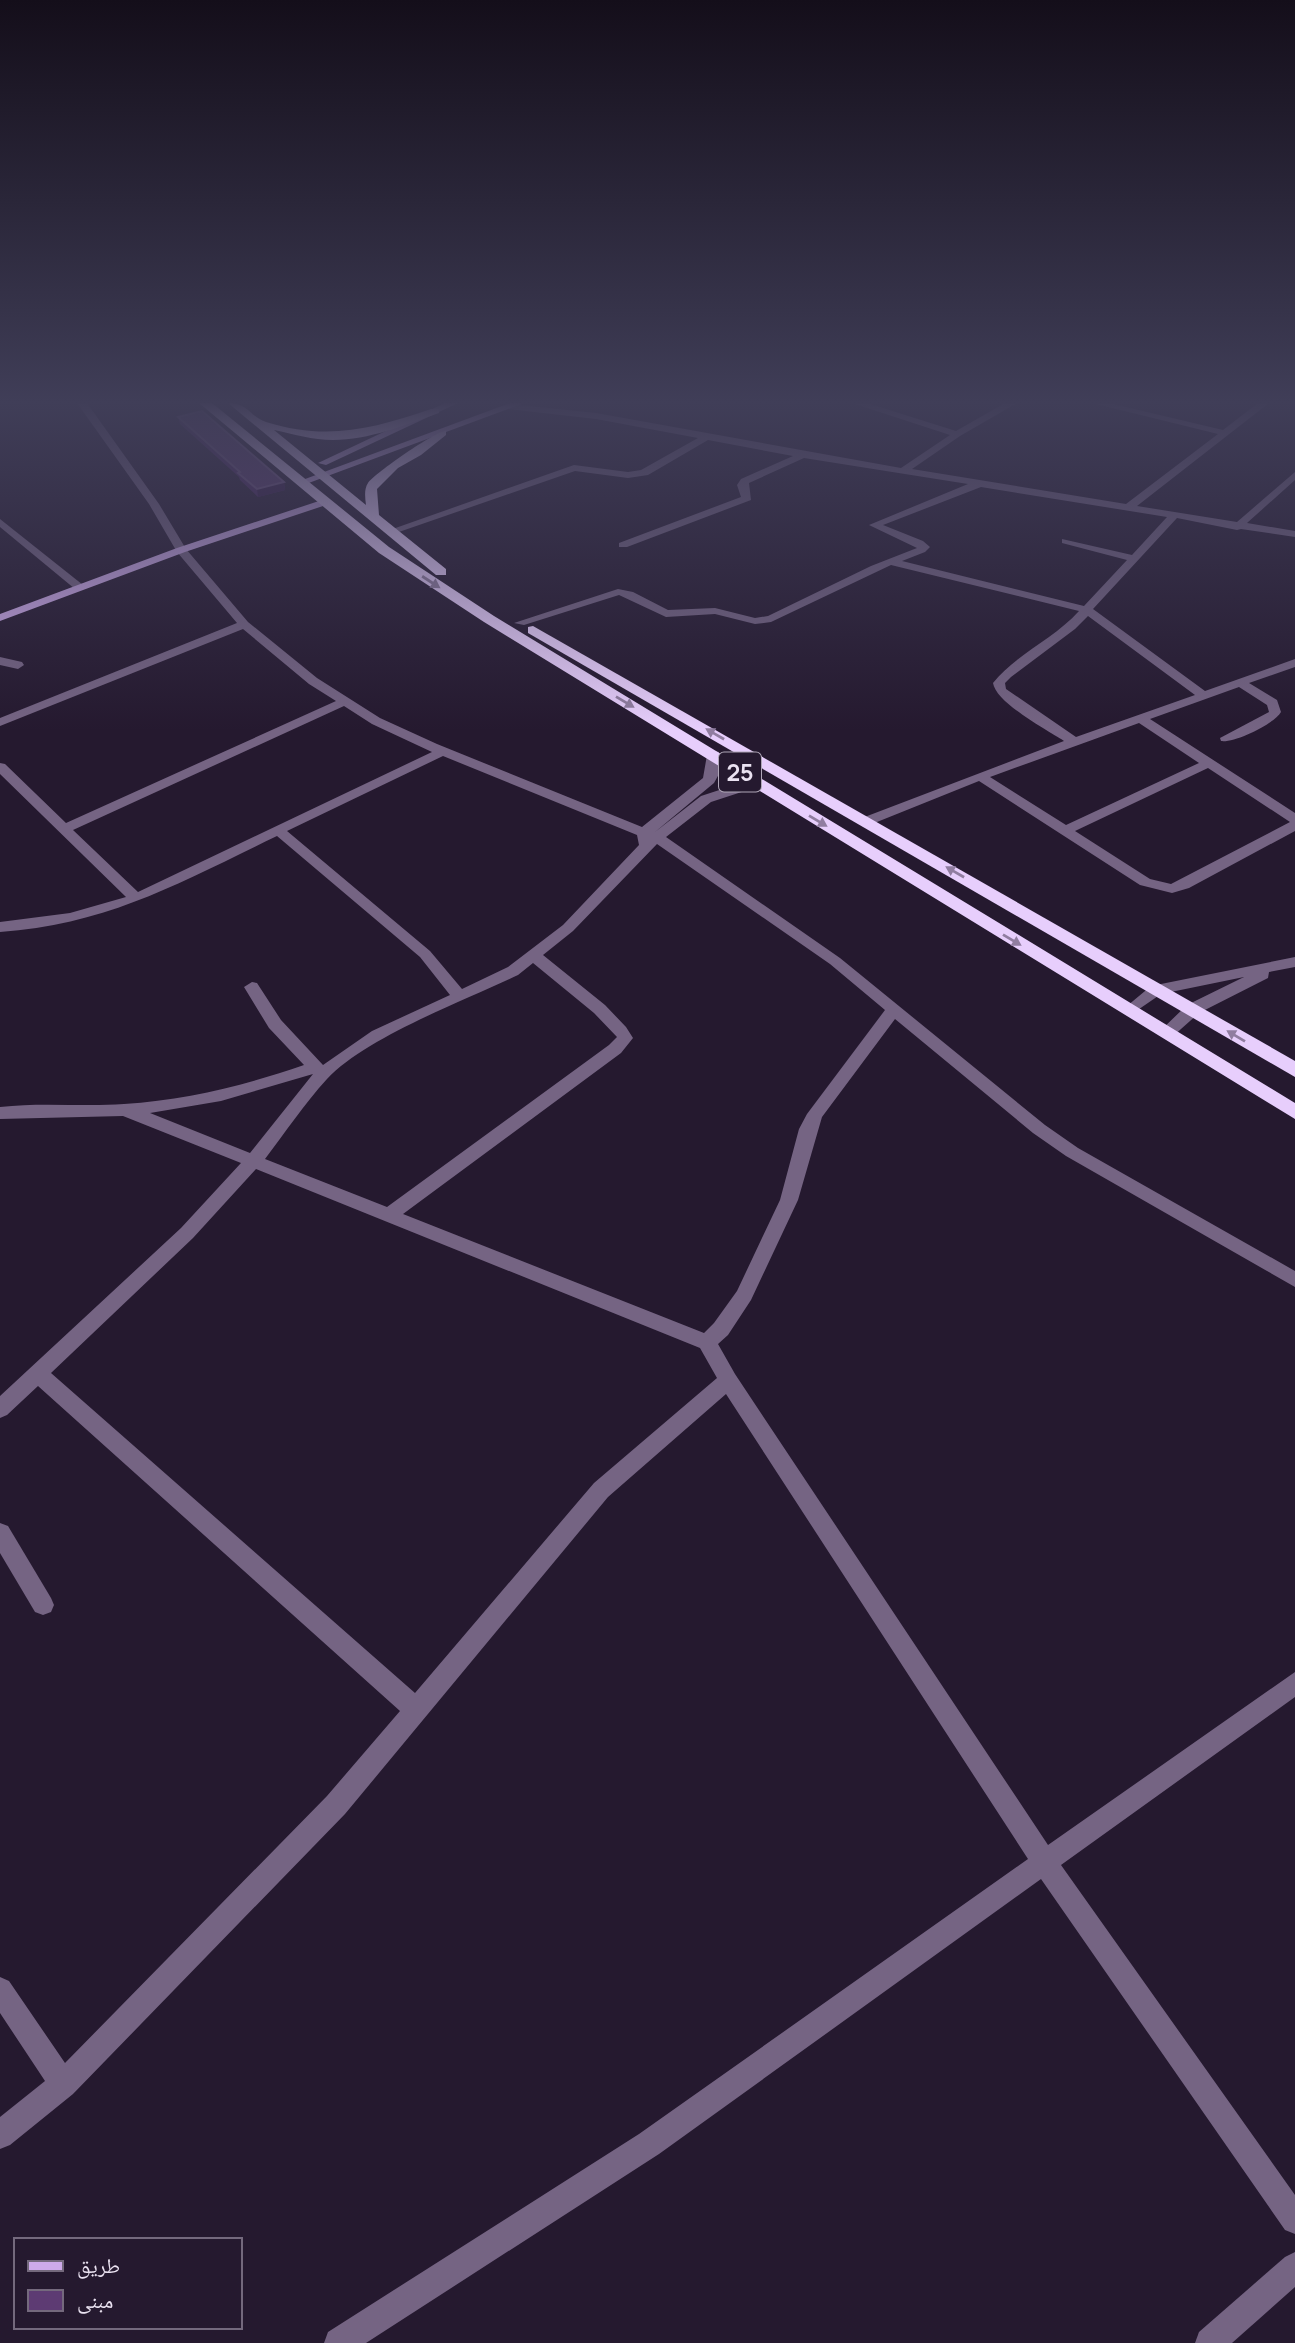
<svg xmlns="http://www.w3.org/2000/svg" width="1295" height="2343" viewBox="0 0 1295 2343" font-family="Manrope,'Noto Naskh Arabic',sans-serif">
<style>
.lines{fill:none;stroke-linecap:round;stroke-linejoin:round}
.minor{fill:#756483;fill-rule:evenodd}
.major{fill:#cdaae9;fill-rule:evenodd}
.highway{fill:#e7cefc;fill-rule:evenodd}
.wall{fill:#4c2764}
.shaded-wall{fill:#351948}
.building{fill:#5d3b73;stroke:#735587;stroke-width:2}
.oneway{fill:#907da0}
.labels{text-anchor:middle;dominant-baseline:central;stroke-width:5;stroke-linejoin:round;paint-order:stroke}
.shield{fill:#25192f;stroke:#afa6b7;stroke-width:2}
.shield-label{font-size:23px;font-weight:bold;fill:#eae2f1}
</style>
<rect width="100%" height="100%" fill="#25192f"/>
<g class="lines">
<!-- minor -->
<g class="minor">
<path d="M77,403H87L159,504L186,549L248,622L317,678L380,718L437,744L642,827L703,778L707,755L714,751L719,752V774L714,783L655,832L701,796L750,780H760V786L711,802L666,837L840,958L1045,1125L1078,1148L1295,1271V1287L1066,1156L1033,1133L895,1019L822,1117L798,1200L751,1300L728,1335L718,1344L735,1374L1048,1845L1295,1672V1697L1061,1865L1295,2195V2234L1285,2230L1041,1879L659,2154L366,2343H324L328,2332L639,2134L1028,1859L726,1394L608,1497L345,1814L73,2094L10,2145L0,2149V2117L45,2081L0,2013V1977L9,1981L65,2063L327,1796L400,1711L38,1386L7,1415L0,1418V1396L181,1228L241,1163L123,1116L0,1119V1107C42,1102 83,1107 124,1104C186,1100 246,1085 304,1065L269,1028L244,987L252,982L257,983L281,1020L323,1065L372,1031L450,995L420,957L277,836C181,882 109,924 0,932V922L70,913L126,897L0,774V763L5,764L66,823L336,701L309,684L243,629L0,726V718L237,623L177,552L149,504ZM344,706L372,724L432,752L138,892L73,830ZM443,756L637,835L639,845L563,925L508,967L462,989L430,951L287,831ZM657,844L830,964L885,1010L807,1114L799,1129L780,1200L737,1291L714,1323L704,1333L403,1214L621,1053L633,1038L626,1027L605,1005L543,955L573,931ZM533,963L594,1013L617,1037L609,1045L387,1207L265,1159C285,1133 304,1104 327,1079C366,1037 466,1000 518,975ZM313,1074L250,1153L150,1113L221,1101ZM256,1169L700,1348L717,1378L594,1483L415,1693L51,1373L193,1238Z"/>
<path d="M852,403H867L956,431L1005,403H1017L960,436L912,469L1126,504L1218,434L1092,403H1109L1223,430L1258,403H1269L1137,506L1237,522L1295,472V480L1247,523L1295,531V537L1241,529L1237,530L1177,518L1093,609L1205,691L1295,659V667L1249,683L1277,700L1281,712C1274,724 1235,743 1221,741L1220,738L1269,712L1267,705L1239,687L1150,719L1295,813V831L1189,888L1172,893L1140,885L979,781L872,824H862V818L1064,741C1047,730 996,703 993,683C1016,654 1054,639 1079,611L891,565L771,622L755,624L715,614L666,617L619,595L524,625L514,623L618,589L633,592L668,610L715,608L755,618L768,616L871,566L917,548L869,525L968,484L804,458L749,483L751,500L627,547H619V543L741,497L737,485L741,479L793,456L708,440L648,475L628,478L575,471L396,533L387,531L574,465L628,472L641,470L698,438L596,419L507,409V405L510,404L596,413L901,468L950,435ZM981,487L1167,517L1132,555L1062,539V543L1127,560L1084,606L902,561L925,552L930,547L923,541L883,525ZM1088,616L1195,695L1076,737L1006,689L1005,683L1011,677L1075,629ZM1139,723L1199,763L1066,825L990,777ZM1208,768L1290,822L1171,884L1150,879L1075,831Z"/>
<path d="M0,519L83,585V589H75L0,527Z"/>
<path d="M0,657L22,662L24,665L18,669L0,665Z"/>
<path d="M1295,957V967L1269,972L1268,978L1199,1013L1172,1037L1166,1038L1158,1033L1187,1005L1244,977L1161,994L1129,1016L1121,1011L1151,986Z"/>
<path d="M0,1523L8,1526L51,1598L54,1605L51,1612L43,1615L35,1612L0,1553Z"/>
<path d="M1295,2252V2287L1232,2343H1195L1199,2332L1285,2257Z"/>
</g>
<!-- major -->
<g class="major">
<path d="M445,403H458L326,465L318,463Z"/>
<path d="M510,403H524L306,484L297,482Z"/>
<path d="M325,499L330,502L329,504L185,552L0,621V614L177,548Z"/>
</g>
<!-- highway -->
<g class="highway">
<path d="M199,403H212L389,547L494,616L1295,1103V1119L484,622L379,553Z"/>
<path d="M228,403C249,403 250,417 266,422C327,441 372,429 431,409H439V413C405,425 369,440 333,440C313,440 293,434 274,430L366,505C365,497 364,489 368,483C375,473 437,430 446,431V435L421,455L398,468L377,489L379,515L446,569V575H436Z"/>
<path d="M533,626L1295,1061V1077L528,633V627Z"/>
</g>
</g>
<!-- wall -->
<path class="wall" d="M178,417L284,482L285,490L258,497L240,480L239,477L180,424Z"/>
<!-- shaded-wall -->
<path class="shaded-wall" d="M284,482L285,490L258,497L257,489Z"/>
<!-- building -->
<path class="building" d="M202,411L284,482L257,489L238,473L240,472L178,417Z"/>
<!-- one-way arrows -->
<defs><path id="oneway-solid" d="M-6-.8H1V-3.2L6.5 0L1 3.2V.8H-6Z" transform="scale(1.75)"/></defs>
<g class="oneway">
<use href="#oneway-solid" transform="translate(431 582) rotate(33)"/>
<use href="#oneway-solid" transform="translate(625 702) rotate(31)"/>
<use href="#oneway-solid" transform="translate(715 734) rotate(-150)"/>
<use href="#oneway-solid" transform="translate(818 821) rotate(31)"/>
<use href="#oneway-solid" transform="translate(955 872) rotate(-150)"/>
<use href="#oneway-solid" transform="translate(1012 940) rotate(31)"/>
<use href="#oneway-solid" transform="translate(1236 1036) rotate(-149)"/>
</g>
<!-- sky -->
<linearGradient id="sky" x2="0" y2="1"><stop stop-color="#140e1a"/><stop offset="0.55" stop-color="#403e58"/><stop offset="1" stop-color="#403e58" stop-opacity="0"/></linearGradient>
<rect width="1295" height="731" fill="url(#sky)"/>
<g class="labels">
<!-- shield labels -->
<rect class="shield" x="719" y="752.5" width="42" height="39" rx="5"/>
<g class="shield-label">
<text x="740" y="772">25</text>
</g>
</g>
<!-- legend -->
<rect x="14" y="2238" width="228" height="91" fill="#25192f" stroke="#74697d" stroke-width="2"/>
<rect x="28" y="2261" width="35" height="10" fill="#cdaae9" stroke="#74697d" stroke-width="2"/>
<text x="77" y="2273" font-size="21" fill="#eae2f1">طريق</text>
<rect x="28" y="2290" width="35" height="21" fill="#5d3b73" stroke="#74697d" stroke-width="2"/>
<text x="77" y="2308" font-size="21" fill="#eae2f1">مبنى</text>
</svg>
